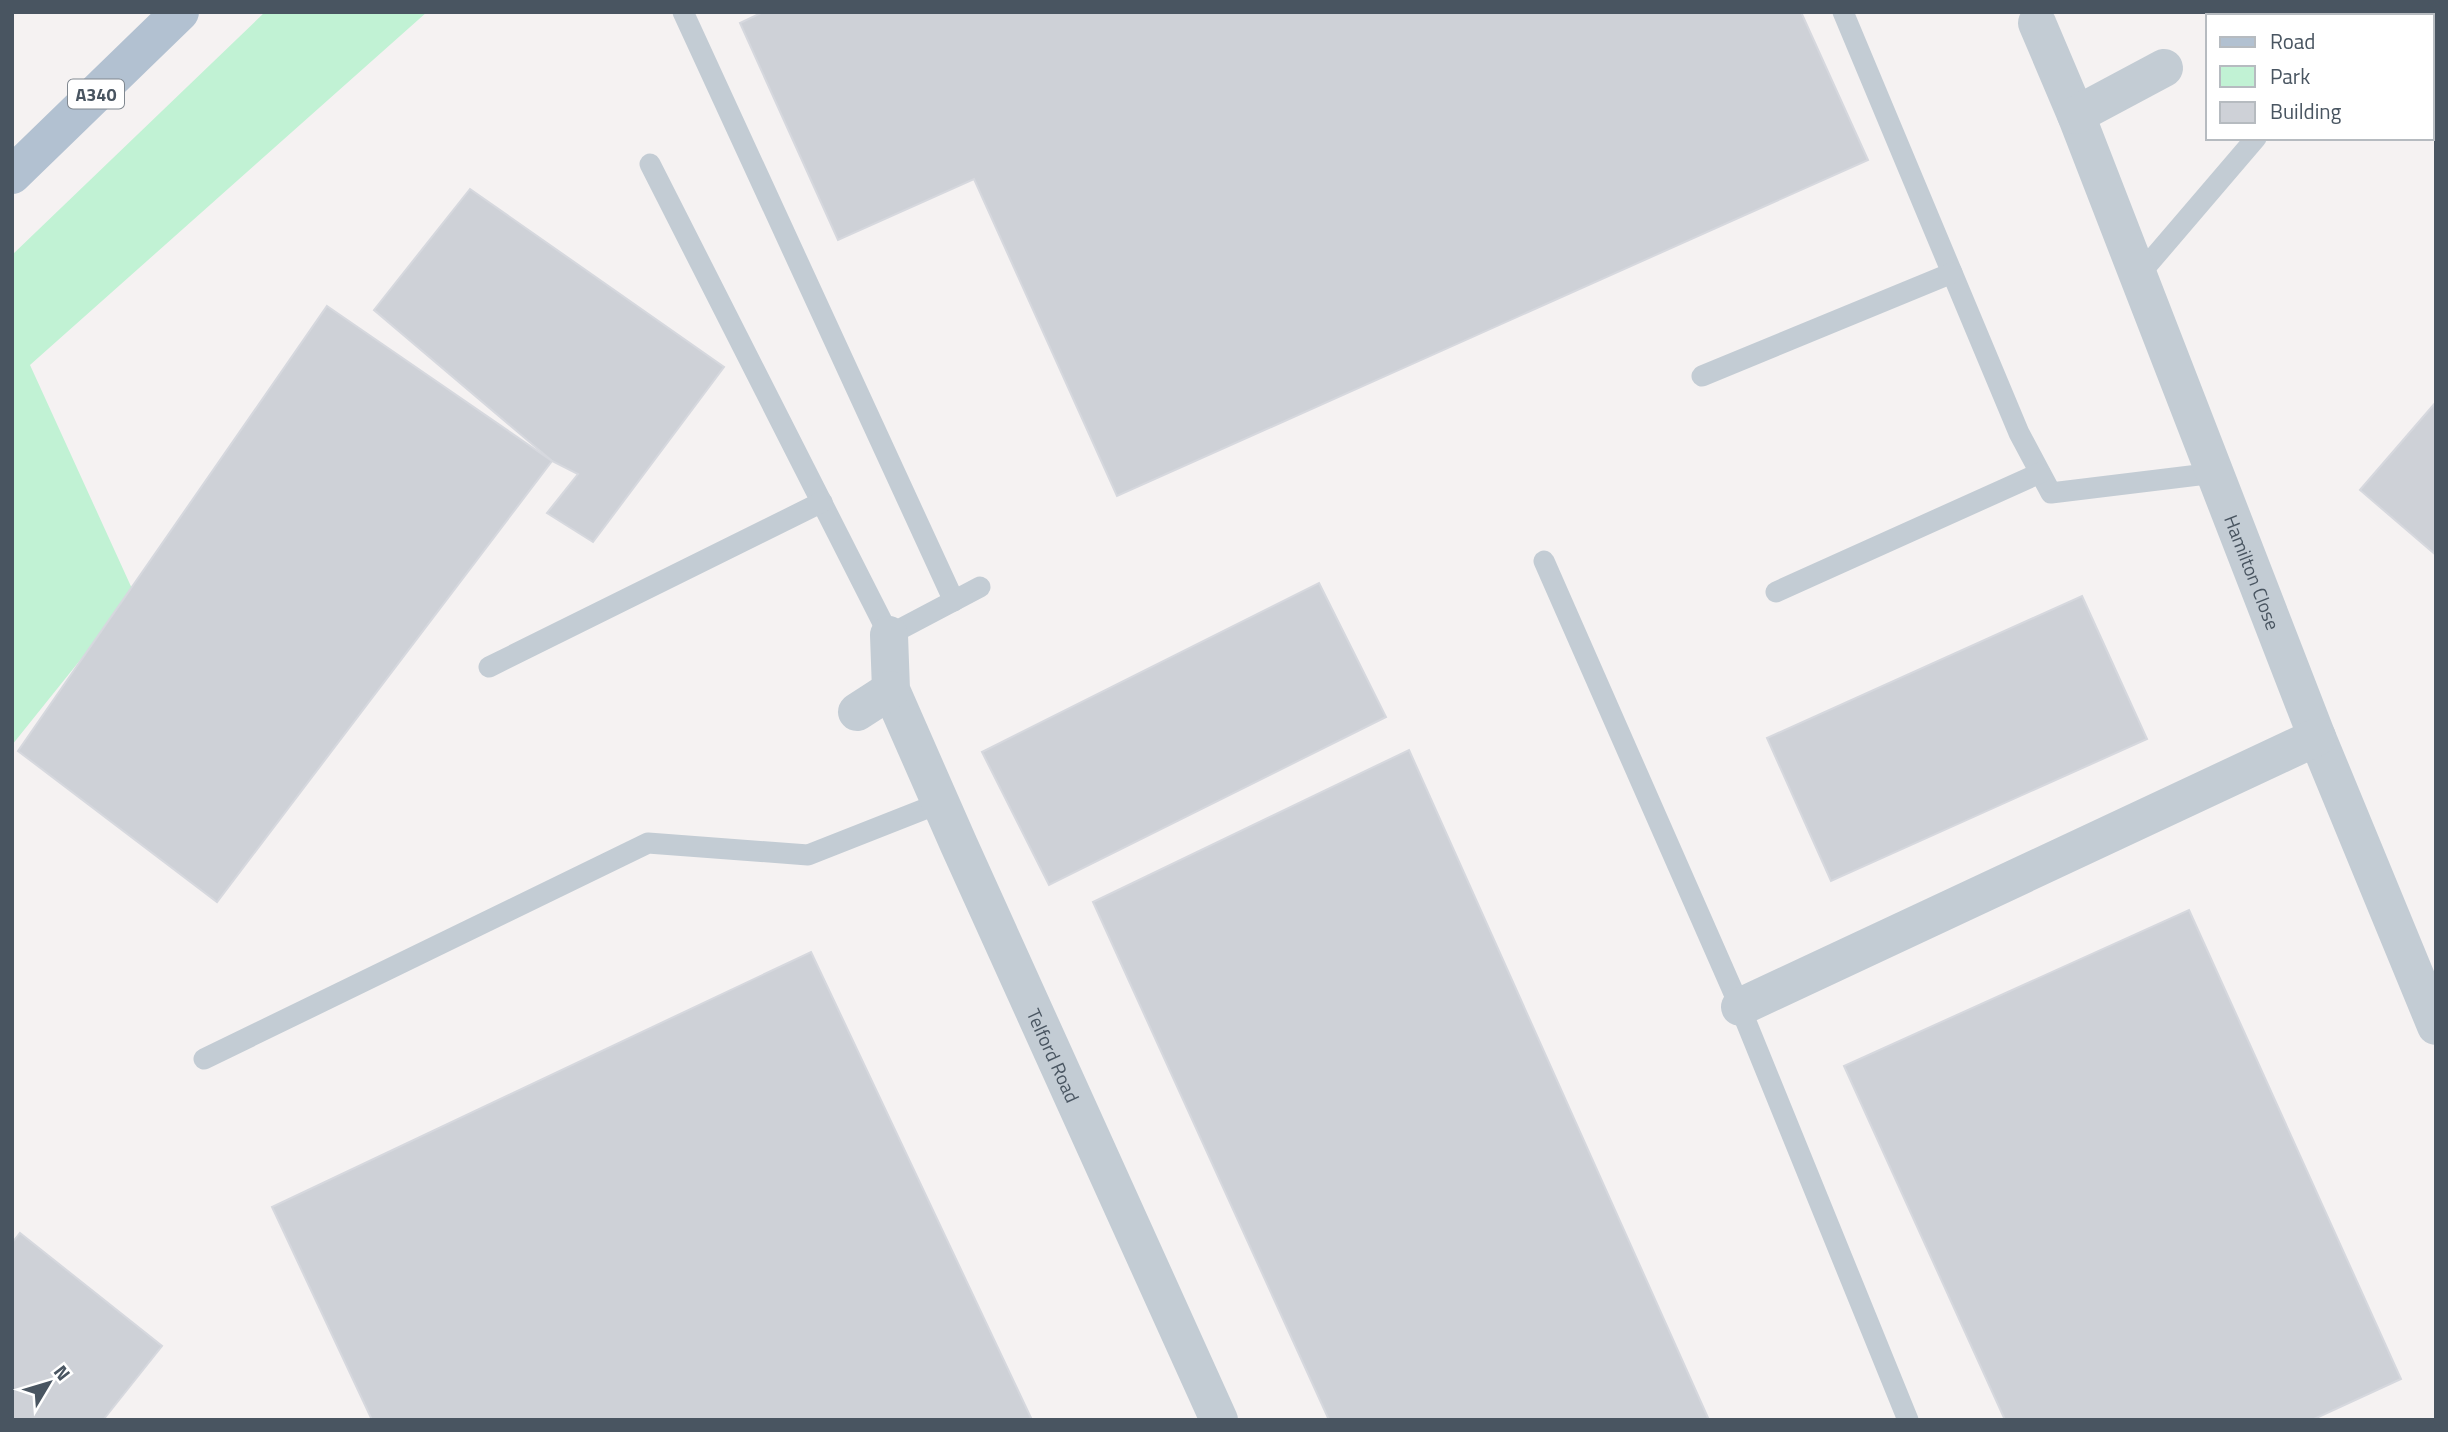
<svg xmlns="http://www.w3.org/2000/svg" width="2448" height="1432" viewBox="0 0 2448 1432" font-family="'Titillium Web',sans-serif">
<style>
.green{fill:#c1f2d4}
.building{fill:#ced1d7;stroke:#d6d8de;stroke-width:2}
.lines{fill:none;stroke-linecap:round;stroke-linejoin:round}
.service{stroke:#c3ccd4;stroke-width:21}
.minor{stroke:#c3ccd4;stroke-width:38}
.primary{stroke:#b2c1d1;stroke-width:38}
.labels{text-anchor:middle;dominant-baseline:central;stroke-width:5;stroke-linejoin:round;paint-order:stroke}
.shield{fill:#fff;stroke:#808890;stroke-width:2}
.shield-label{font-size:18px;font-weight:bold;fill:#495561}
.street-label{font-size:19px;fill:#495561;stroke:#fff}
</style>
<rect width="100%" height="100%" fill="#f5f2f2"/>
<!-- green -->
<path class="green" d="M265,12H427L30,365L134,593L12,745V255Z"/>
<!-- building -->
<g class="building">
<path d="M763,12H1801L1868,160L1117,496L974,179L838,240L740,23Z"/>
<path d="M470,189L724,367L593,542L547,513L578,474L552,461L374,310Z"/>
<path d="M327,306L552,461L217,902L18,751Z"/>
<path d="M2436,402V555L2360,490Z"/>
<path d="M1319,583L1386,717L1049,885L982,752Z"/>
<path d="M2082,596L2147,739L1831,881L1767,738Z"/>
<path d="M1409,750L1709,1420H1329L1093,902Z"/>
<path d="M2189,910L2401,1379L2312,1420H2005L1844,1066Z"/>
<path d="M811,952L1032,1420H372L272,1207Z"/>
<path d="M20,1233L162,1346L103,1420H12V1243Z"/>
</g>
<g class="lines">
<!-- service -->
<g class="service">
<path d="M683,12L954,601"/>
<path d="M1843,12L2019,433L2051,493L2215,473"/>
<path d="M2365,16L2369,12"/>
<path d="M650,164L889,635L980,587"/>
<path d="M2138,276L2256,138"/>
<path d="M1702,376L1952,273"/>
<path d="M1544,561L1740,1007L1908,1420"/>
<path d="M1776,592L2040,473"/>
<path d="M489,667L822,502"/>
<path d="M204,1059L648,843L808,855L940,803"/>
</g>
<!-- minor -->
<g class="minor">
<path id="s1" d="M2037,23L2076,115L2317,737L2436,1026"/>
<path d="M2076,115L2164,68"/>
<path id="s2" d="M889,635L891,690L959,845L1219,1420"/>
<path d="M857,712L891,690"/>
<path d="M1740,1007L2317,737"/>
</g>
<!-- primary -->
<path class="primary" d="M12,175L180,12"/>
</g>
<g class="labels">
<!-- shield labels -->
<rect class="shield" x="68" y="79.5" width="56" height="29" rx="5"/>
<g class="shield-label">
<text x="96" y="94">A340</text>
</g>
<!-- street labels -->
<g class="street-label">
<text stroke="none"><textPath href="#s1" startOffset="590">Hamilton Close</textPath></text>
<text stroke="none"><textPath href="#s2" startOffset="455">Telford Road</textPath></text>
</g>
</g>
<!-- border -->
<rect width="2448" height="1432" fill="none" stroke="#495561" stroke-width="28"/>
<!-- legend -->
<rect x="2206" y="14" width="228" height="126" fill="#ffffff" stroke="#b6bbc0" stroke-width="2"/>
<rect x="2220" y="37" width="35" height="10" fill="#b2c1d1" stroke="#b6bbc0" stroke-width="2"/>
<text x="2270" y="49" font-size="21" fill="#495561">Road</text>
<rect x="2220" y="66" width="35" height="21" fill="#c1f2d4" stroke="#b6bbc0" stroke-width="2"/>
<text x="2270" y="84" font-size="21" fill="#495561">Park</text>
<rect x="2220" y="102" width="35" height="21" fill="#ced1d7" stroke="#b6bbc0" stroke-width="2"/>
<text x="2270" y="119" font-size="21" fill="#495561">Building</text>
<!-- north arrow -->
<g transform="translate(49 1383) rotate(52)" stroke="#ffffff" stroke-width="5" paint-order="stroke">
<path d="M0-5L12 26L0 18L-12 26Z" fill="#495561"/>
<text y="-10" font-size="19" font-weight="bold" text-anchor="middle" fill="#495561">N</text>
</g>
</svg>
